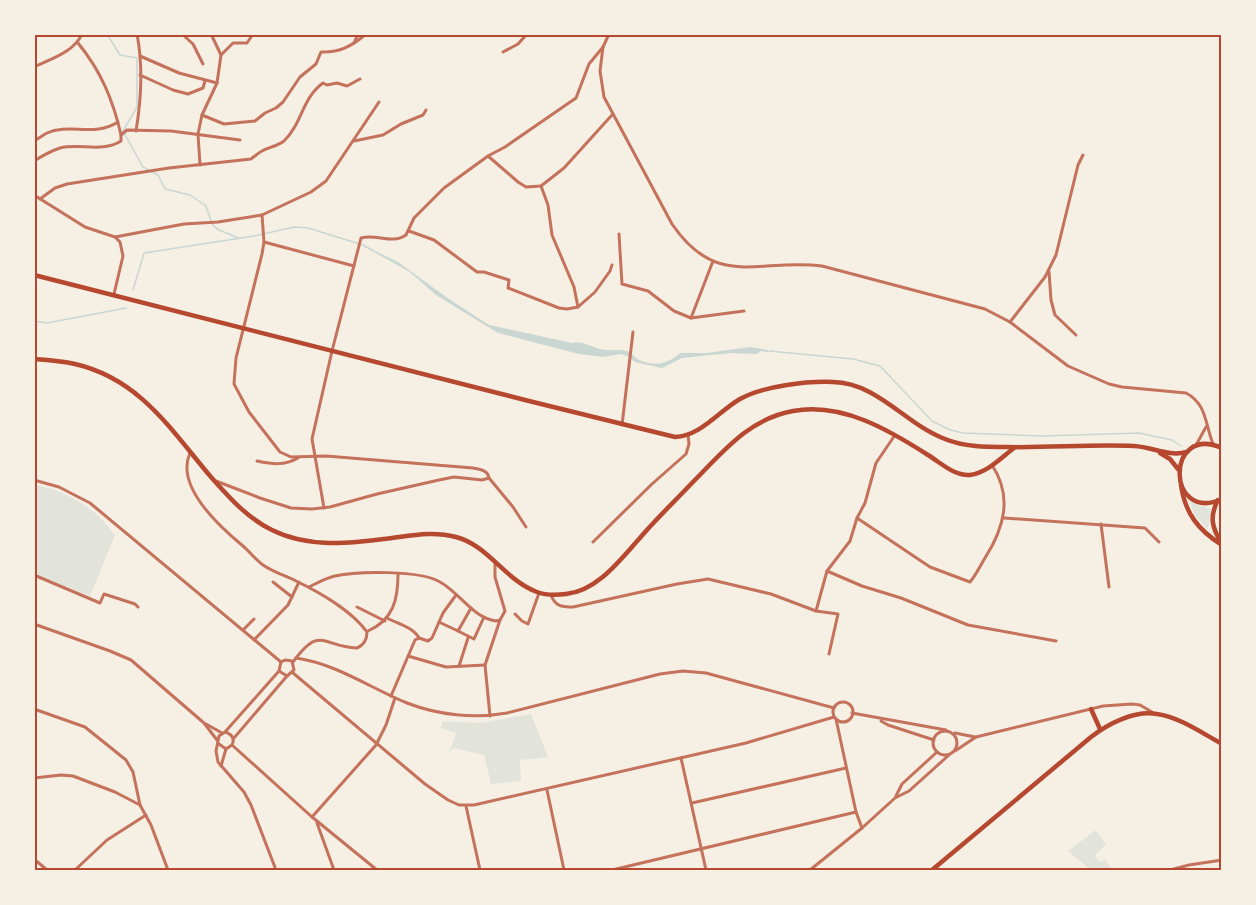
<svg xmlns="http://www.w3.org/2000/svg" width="1256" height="905" viewBox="0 0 1256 905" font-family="Commissioner,sans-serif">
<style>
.green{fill:#e2e4dc}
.water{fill:#c9d6d2}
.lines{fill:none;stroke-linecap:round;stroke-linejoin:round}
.stream{stroke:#c9d6d2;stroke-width:1.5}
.minor{stroke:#c5725c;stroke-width:3}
.tertiary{stroke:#c5725c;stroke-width:3}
.primary{stroke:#b5482f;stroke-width:4.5}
.trunk{stroke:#b5482f;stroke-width:4.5}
.neatline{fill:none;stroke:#b5482f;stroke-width:2}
</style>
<rect width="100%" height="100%" fill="#f6efe4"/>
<!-- green -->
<g class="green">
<path d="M34,485C59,488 90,505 106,524C110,528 111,532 115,535L90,596L35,574Z"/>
<path d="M1189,499L1197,505L1211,509L1208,530L1194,514Z"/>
<path d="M531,714L548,757L520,760L521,781L491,784L484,755L453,748L448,755L456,733L440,728L443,721L480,723Z"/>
<path d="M1096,830L1106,845L1094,856L1100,862L1105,859L1112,870H1091L1068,851Z"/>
</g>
<!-- water -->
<path class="water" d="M371,249L398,262L449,299L489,325L572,343C586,340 594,350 608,350C614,351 620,349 626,351C632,352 633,356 637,359C653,367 667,365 680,353H707L750,347L768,350V352L760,351L757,354L731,353L682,358L662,368L635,362L627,356L621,354L603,357L579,354L498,333L436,295L410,272L372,251Z"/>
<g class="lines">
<!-- stream -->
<g class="stream">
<path d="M107,34L120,55L137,58V107L123,131L143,167L158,175L165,189L190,195L206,206L212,224L217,229L238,238"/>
<path d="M133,290L144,253L254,236L294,227L308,228L363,245L372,250"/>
<path d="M34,321L47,323L126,308"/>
<path d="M769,351L853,359L880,366L932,421L950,430L963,433L1041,436L1139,433L1172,440L1181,446"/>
</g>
<!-- minor -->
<g class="minor">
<path d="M182,34L193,44L203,64"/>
<path d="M211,34L221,55"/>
<path d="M78,43C101,71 113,100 121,135"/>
<path d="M354,43L358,34"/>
<path d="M503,52L518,44L527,34"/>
<path d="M140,56L179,73L217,83"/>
<path d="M34,67C51,59 74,52 82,34"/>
<path d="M140,75L173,90L188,94L203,88L205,81"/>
<path d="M202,115L224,124L255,121L265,113L276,108L283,102L300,77L316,64L321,52C339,53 352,46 366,34"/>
<path d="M136,131C141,101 143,65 137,34"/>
<path d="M34,141C38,139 43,135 47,133C69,123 95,137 118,122"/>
<path d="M354,141L383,135L401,124L423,115L426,110"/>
<path d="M488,156L518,182L526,187L541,186L564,168L612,115"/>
<path d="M34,161C42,156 51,151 60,148C80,143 102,153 121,141V135L127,130L171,131L240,140"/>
<path d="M200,165L198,134L202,115L217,83L221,55L233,43H247L253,34"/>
<path d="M541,186L548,205L552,235L574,287L578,307"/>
<path d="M34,195L85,227L115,237L120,242L123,256L114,294"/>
<path d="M40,199L55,188L67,184L169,168L251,159C255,156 258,153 262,151C269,147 278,146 284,141C302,124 302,98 323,83L327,85L337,83L347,86L360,79"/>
<path d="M409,231L434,240L477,272H484L509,280L508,288L559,308L567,309L578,307L595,292L610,271L612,265"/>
<path d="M619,234L622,284L648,291L674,311L691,318L744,311"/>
<path d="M115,237L184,224L218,222L262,215L311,192L326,181L379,102"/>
<path d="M264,242L354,266"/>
<path d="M1049,272L1051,300L1055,315L1076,335"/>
<path d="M691,318L713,261"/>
<path d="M1010,322L1045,277L1056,255L1078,165L1083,155"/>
<path d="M622,425L633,332"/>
<path d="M190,453C175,486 220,527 243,546C250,552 256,560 263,565C273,572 286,576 296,581C319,592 352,611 367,632C367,639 364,645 357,648C322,647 321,624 293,662"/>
<path d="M257,461C272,464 284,466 298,458"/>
<path d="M489,478L513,507L526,527"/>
<path d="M216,481L260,498L291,508L312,509L330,507L377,494L439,480L454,477L482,480L489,478C488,470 479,469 473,468L326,456L291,457L280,452L249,412L234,384L236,358L262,254L264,242L262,215"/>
<path d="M324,508L312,439L332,351L361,238C376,233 392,245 406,235L414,218L444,188L488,156L505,147L576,98L589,64L603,47"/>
<path d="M857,518L930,567L970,582C976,575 980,566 985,558C1004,528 1013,497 992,465"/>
<path d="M1004,518L1145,528L1159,542"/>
<path d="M1101,524L1109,587"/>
<path d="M593,542L652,484L686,454L689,444L688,435"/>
<path d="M827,571L862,586L901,598L968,625L1056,641"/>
<path d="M34,575L100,603L104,594L135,604L138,607"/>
<path d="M273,582L292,597"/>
<path d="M309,587C317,583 326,578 335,576C357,571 420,570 440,582C460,593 473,618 496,621L500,620"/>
<path d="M551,595C555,606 561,607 573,607L677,584L708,579L771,594L816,611L827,571L850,541L857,518L865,503L876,463L895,435"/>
<path d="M357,607L385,621"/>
<path d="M816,611L838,614L829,654"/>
<path d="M515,614L522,621L528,624L539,593"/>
<path d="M387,618C398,624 413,627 419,638"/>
<path d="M439,622L458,631L471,608"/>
<path d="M34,624L110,651L131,660L204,723L217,740"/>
<path d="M243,630L254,619"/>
<path d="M368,631C393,620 398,600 398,574"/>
<path d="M458,631L474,639L484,617"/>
<path d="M254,640L288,605L299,582"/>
<path d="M408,656L446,667L485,665"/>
<path d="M296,658C337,664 370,688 407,703C438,715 474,719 507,713L660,674L683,671L706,673L834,708"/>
<path d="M459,666L468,638"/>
<path d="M391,696L415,640L419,638L428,641L432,638L443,613L456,595"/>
<path d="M34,709L85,727L126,760L133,772L140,805L151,825L168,870"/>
<path d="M490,716L485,665L500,620L505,611L495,577V562"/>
<path d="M836,719L856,812L862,828"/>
<path d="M206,724L222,733"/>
<path d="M232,745L312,817L377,870"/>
<path d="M34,778L61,775L73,776L115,792L140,805"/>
<path d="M547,790L564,870"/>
<path d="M896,796L902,784L937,752"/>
<path d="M692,803L846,768"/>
<path d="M466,806L480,870"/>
<path d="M312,817L376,745L386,725L395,698"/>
<path d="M317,823L334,870"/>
<path d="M34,859L47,870"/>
<path d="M75,870L107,840L146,815"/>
<path d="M612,870L856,812"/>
<path d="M810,870L862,828L895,798L909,791L949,755"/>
</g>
<!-- tertiary -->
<g class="tertiary">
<path d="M609,34L603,47L600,71L604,97L672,224C717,290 759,258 822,266L985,309L1010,322L1068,366L1109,384L1122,387L1186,393C1207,404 1205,424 1213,444"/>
<path d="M1196,445L1206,427"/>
<path d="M34,480L59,487L90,503L281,662"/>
<path d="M279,671L287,676L294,670L292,661L285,660L281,662"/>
<path d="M293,673L425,784L448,800L459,805H474L746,743L834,717"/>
<circle cx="843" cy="712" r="10"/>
<path d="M852,713L946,730"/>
<path d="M881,721L888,725L934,740"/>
<circle cx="945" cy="743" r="12"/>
<path d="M955,733L975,737"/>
<path d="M234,738L287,676"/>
<path d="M219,744L226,749L232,745C235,739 232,734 225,732"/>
<path d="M955,751L976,737L1103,706L1132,704L1140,705L1152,712"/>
<path d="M681,758L706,870"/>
<path d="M221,766L226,749"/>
<path d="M276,870L251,805L244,792L218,762L216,751L219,736L225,732L279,671L281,662"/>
<path d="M1170,870L1189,865L1222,860"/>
</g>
<!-- primary -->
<g class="primary">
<path d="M34,359C48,360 62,361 75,364C140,379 171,430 211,477C229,497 247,518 272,530C310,549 352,543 392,538C414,535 434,531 456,537C488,545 506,581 537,592C545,595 558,595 566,594C597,591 620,560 639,539C655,520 674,502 691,484C722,453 748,419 793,411C842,402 889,430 928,455C941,463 954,476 970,475C987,473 1001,458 1014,448"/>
<path d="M1181,485C1185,513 1198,530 1222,545"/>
<path d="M1218,500C1209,517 1212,528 1222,544"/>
<path d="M1091,709L1100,729"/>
<path d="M932,870L1091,737C1108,724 1134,710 1157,714C1179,717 1202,733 1222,744"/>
</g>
<!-- trunk -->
<g class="trunk">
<path d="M34,275L529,401L675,437C701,436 719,411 740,399C763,386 807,381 833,382C878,383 905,424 945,439C964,447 986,447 1007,447C1049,448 1092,444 1134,446C1153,447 1168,457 1187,452"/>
<path d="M1222,448C1165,423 1166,524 1222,499"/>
<path d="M1160,453L1170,459L1178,469"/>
</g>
</g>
<!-- border -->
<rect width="1256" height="905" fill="none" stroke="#f6efe4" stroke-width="72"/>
<rect x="36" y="36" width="1184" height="833" class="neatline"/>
</svg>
